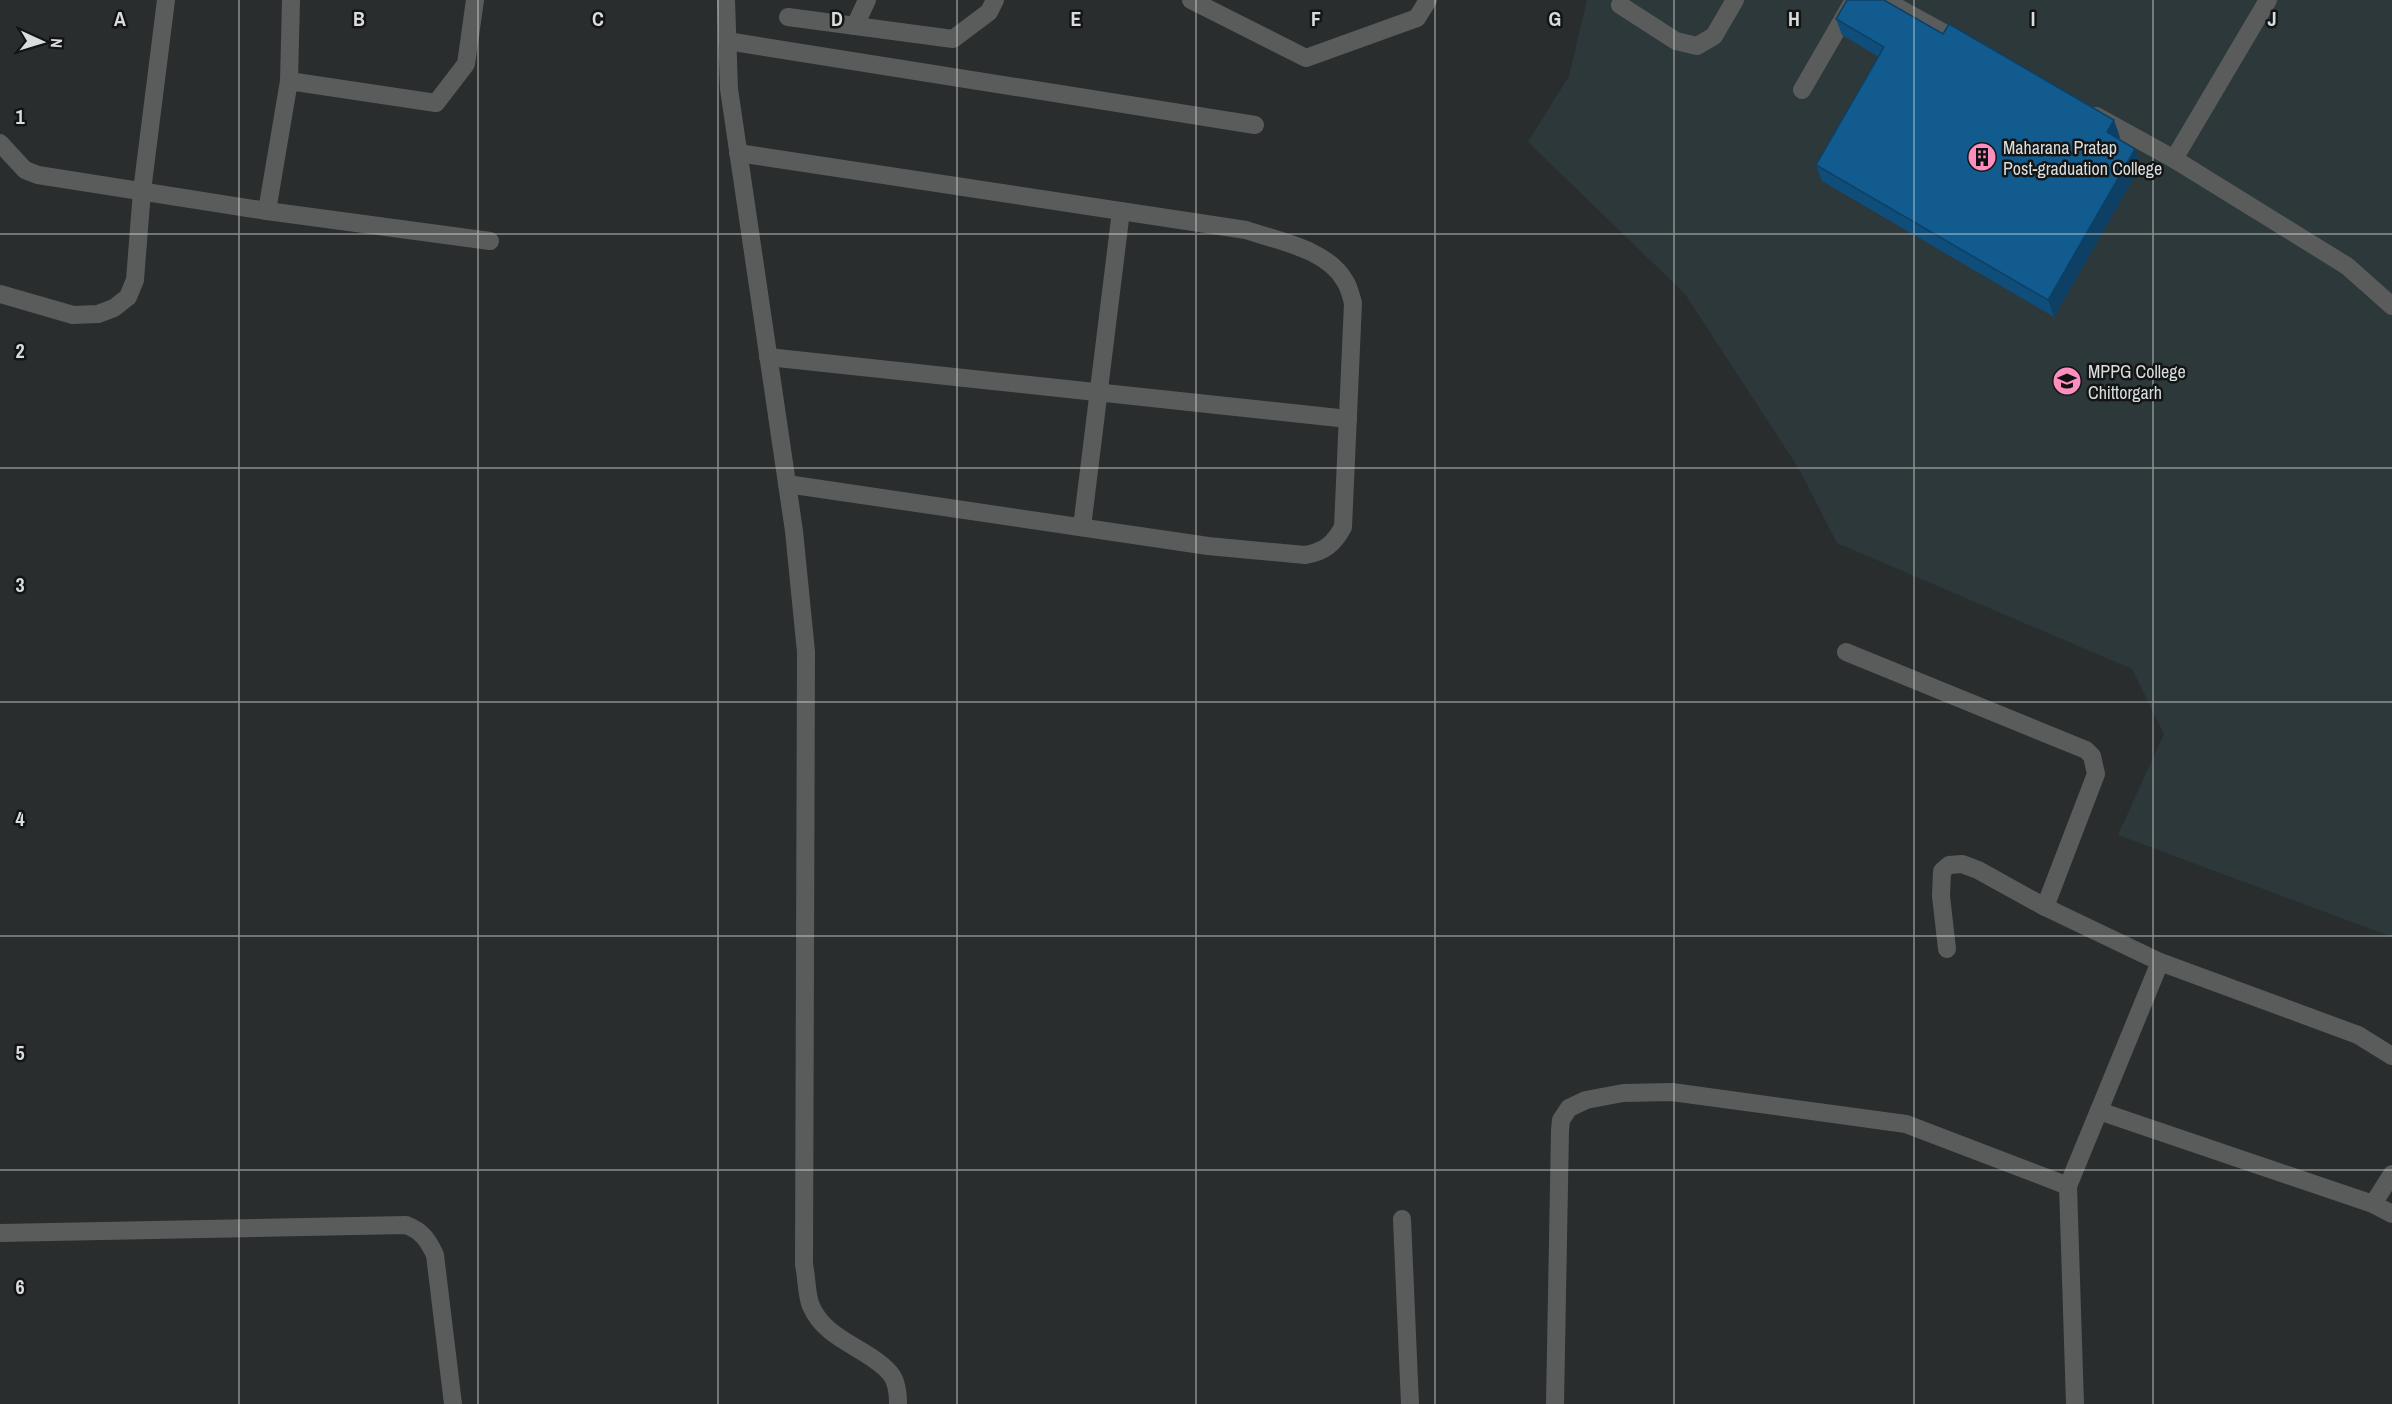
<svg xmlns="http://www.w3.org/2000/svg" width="2392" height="1404" viewBox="0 0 2392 1404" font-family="'Archivo Narrow',sans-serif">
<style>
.built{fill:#2d383b}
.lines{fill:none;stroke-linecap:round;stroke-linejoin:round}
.minor{stroke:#5a5c5c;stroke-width:18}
.wall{fill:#0f4e7b}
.shaded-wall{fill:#0d4064}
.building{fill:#125b8f;stroke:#0d4064;stroke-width:1.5}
.grid{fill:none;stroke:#daddde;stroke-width:1.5;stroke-opacity:0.55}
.labels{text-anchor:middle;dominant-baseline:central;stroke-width:5;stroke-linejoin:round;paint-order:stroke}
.poi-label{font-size:18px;fill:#daddde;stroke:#131515;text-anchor:start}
.grid-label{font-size:20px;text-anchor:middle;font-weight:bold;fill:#daddde;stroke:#131515;stroke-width:5;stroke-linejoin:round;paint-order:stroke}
</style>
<rect width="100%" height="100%" fill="#292d2e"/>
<!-- built -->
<path class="built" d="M1587,0H2392V937L2118,835L2164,734L2132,669L1837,543L1799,469L1685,294L1528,142L1569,76Z"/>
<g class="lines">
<!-- minor -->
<g class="minor">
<path d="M726,0L729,89L794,531L806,652L804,1265C807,1277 806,1294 811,1306C826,1341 867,1347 890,1373C897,1381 898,1393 898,1404"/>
<path d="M1191,0L1306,58L1417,18L1428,0"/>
<path d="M1884,0L1964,44"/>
<path d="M2268,0L2174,159L2347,266L2392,306"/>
<path d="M1620,5L1676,41L1697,46L1714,36L1735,0"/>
<path d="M788,17L953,39L989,12L995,0"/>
<path d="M855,26L867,0"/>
<path d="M727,41L1255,125"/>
<path d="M289,81L291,0"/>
<path d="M1802,90L1854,0"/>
<path d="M2096,116L2174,159"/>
<path d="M0,143L25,170L38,175L267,211L490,241"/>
<path d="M738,153L1246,230C1278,241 1327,249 1345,281C1349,287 1351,296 1353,303L1343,527C1334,544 1324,552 1305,555L1208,546L787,484"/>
<path d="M267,211L289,81L436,103L466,64L475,0"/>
<path d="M0,294L73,315L98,314L114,308L128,297L135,280L142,191L166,0"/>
<path d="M768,357L1348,419"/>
<path d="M1082,527L1121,211"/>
<path d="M1846,652L2086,750L2092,756L2096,774L2045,907"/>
<path d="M1947,949L1941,896L1942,871L1949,865L1962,864L1978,870L2045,907L2160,962"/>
<path d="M2099,1111L2373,1204L2392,1174"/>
<path d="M2373,1204L2392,1214"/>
<path d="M1402,1219L1410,1404"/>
<path d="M0,1233L406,1225C422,1231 428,1240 435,1255L453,1404"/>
<path d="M1555,1404L1560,1130L1561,1120L1569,1108L1586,1100L1623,1093L1672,1092L1906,1124L2068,1186"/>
<path d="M2075,1404L2068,1186L2160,962L2358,1035L2392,1056"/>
</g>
</g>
<!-- wall -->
<path class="wall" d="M1836,19L2120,137L2119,139L2135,149L2141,165L2054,317L1822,181L1816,165L1879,57L1842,35Z"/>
<!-- shaded-wall -->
<g class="shaded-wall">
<path d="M2114,120L2120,137L2113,148L2107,132Z"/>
<path d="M2135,149L2141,165L2054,317L2048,300Z"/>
</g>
<!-- building -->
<path class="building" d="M1847,0H1884L1943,34L1949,24L2114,120L2107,132L2135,149L2048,300L1816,165L1884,47L1836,19Z"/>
<!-- grid -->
<path class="grid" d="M239,0V1404M478,0V1404M718,0V1404M957,0V1404M1196,0V1404M1435,0V1404M1674,0V1404M1914,0V1404M2153,0V1404M0,234H2392M0,468H2392M0,702H2392M0,936H2392M0,1170H2392"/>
<!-- icons -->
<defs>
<g id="building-disc" transform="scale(1.5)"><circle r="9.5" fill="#fd8ec0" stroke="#131515"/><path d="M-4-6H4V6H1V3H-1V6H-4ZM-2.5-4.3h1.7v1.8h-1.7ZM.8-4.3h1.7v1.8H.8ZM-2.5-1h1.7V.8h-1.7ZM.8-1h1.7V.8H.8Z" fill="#111"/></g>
<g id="university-disc" transform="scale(1.5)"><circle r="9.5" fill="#fd8ec0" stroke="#131515"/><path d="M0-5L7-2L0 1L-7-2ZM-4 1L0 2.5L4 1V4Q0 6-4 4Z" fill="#111"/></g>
</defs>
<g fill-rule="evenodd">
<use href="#building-disc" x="1982" y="157"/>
<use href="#university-disc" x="2067" y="381"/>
</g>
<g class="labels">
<!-- poi labels -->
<g class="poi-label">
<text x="2003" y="147">Maharana Pratap<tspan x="2003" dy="21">Post-graduation College</tspan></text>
<text x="2088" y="371">MPPG College<tspan x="2088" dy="21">Chittorgarh</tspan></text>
</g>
</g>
<g class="grid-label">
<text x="120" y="26">A</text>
<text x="359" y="26">B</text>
<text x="598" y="26">C</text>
<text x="837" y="26">D</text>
<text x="1076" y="26">E</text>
<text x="1316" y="26">F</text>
<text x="1555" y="26">G</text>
<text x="1794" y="26">H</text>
<text x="2033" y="26">I</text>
<text x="2272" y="26">J</text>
<text x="20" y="124">1</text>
<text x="20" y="358">2</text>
<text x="20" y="592">3</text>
<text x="20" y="826">4</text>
<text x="20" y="1060">5</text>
<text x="20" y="1294">6</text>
</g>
<!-- north arrow -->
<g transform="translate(42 42) rotate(94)" stroke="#131515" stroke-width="4.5" paint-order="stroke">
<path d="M0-4.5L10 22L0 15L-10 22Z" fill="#daddde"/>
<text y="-9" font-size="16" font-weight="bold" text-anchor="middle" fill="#daddde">N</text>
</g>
</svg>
